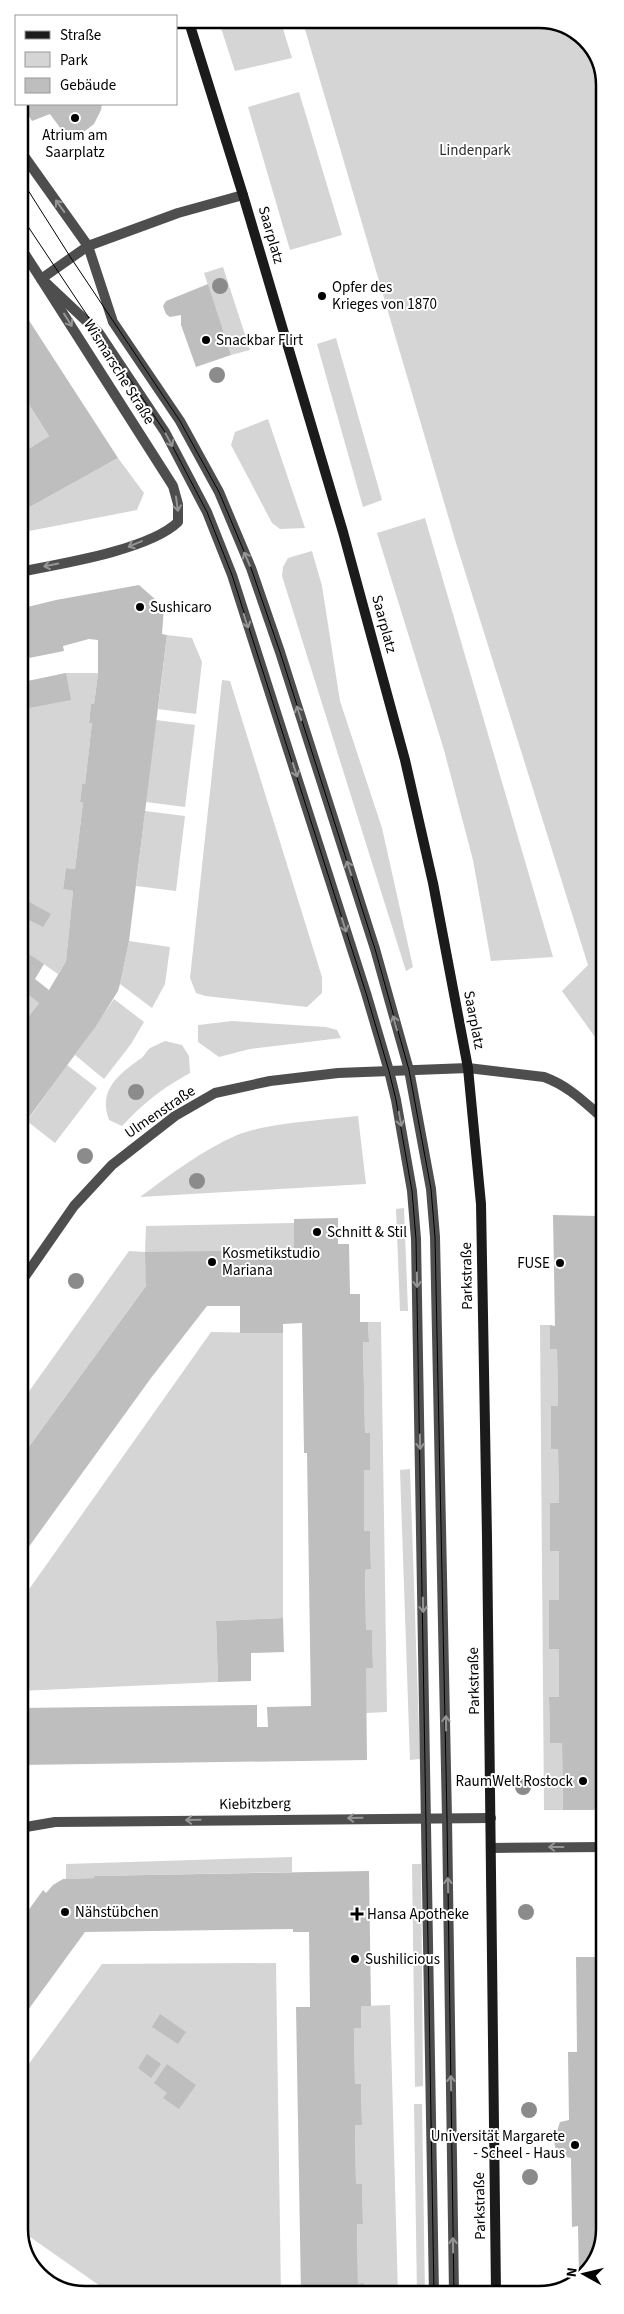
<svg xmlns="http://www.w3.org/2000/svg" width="624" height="2314" viewBox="0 0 624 2314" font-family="'Source Sans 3',sans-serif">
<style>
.green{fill:#d5d5d5}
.building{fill:#bebebe}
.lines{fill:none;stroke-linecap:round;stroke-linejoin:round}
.service{stroke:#4e4e4e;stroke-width:10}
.minor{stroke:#4e4e4e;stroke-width:10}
.tertiary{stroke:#4e4e4e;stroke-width:10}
.secondary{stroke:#1b1b1b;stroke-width:10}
.tram{stroke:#000;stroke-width:1}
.tree{fill:#8b8b8b}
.oneway{stroke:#959595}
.poi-dot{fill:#000;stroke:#fff;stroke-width:2}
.labels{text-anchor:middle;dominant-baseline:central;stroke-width:4;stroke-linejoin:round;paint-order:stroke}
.poi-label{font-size:15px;fill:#000;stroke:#fff;text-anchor:start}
.park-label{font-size:15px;fill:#2c2c2c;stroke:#fff}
.street-label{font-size:15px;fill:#000;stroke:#fff}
.rim{fill:none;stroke:#000;stroke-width:2.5}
</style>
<rect width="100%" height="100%" fill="#fff"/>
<!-- green -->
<g class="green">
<path d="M218,19H280L292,58L235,71Z"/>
<path d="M302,19H548L583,35L604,71L605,1051L562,991L588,965L456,543Z"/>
<path d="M299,92L342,235L290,250L248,107Z"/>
<path d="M223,267L250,350L231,355L204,273Z"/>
<path d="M336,338L382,500L363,507L317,344Z"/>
<path d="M19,389L49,436L19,455Z"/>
<path d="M268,419L305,528L280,529L272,523L231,445L235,432Z"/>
<path d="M118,458L144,493L137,510L19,533V513Z"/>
<path d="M425,518L553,957L491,961L473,860L444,750L377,533Z"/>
<path d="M312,551L322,586L340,701L382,828L413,967L406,971L282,576L283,567L288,558Z"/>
<path d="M167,635L192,638L202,662L196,714L158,709Z"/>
<path d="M66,673H98L94,704H91L89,723H92L85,784H82L80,802L83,803L75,869L66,868L63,889L73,891L66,961L58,974L19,947V683Z"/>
<path d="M222,680L230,681L322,977V993L307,1007L205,996L196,993L190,978Z"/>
<path d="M156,720L195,725L185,807L146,802Z"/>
<path d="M145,811L185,816L176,891L136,886Z"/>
<path d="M129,941L170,947L165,984L152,1008L120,984Z"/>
<path d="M19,988L39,1003L19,1029Z"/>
<path d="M114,999L144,1022L131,1044L104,1079L75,1055Z"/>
<path d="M232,1021L326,1027L337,1030L341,1038L250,1049L219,1057L198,1042V1025Z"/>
<path d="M165,1041L182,1045L189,1056L190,1073C161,1089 145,1102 122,1126L109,1120C98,1090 118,1075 140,1059C144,1057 145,1053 148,1050C152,1046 160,1044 165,1041Z"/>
<path d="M67,1065L97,1088L55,1143L27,1121Z"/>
<path d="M358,1116L366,1184L140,1197C171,1174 201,1151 237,1135C267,1123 324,1120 358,1116Z"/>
<path d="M404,1208L408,1311H400L396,1209Z"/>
<path d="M294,1223V1250L216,1251L146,1286L20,1459V1404L129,1251L145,1252L146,1226Z"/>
<path d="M368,1322H381L387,1712L366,1713V1668H373L372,1630H366L365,1570L371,1569L370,1531H364V1470H370L365,1433L363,1342H369Z"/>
<path d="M540,1325H550V1349H557L558,1406L551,1407V1449H558L559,1503L550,1504V1551H559V1600H549V1648L559,1649V1697H549L550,1743H562L563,1810H544Z"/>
<path d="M211,1332L283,1333V1618L216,1621L218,1682L20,1691V1629L22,1626L20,1624V1602Z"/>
<path d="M410,1469L420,1759L410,1760L400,1470Z"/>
<path d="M292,1857V1872L95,1876V1878L66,1879V1864Z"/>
<path d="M412,1864H421L423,2086L415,2087Z"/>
<path d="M276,1963L281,2295H113L20,2230V2076L102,1964Z"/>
<path d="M390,2005L398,2294H364V2284H358L357,2224H363L362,2184H356L355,2125H362L361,2085L355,2084L354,2028H361V2006Z"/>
<path d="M414,2104H422L425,2294H417Z"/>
</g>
<!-- building -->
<g class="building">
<path d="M21,104H102L101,110L94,124L85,131L77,133L61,129L50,114L32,121Z"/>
<path d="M208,284L231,355L196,367L181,325V315L170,317L166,314L163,306L166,301Z"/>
<path d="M19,305L118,458L19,513V455L49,436L19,389Z"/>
<path d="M139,585L164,607L162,634L167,635L129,941L120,984L118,991L96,1026L19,1131V1029L39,1003L19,988V972L22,969L19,968V947L44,964L35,979L49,990L66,961L73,891L63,889L66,868L75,869L83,803L80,802L82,784H85L92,723H89L91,704H94L98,673V640L89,639L63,646L64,651L19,660V609L56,600Z"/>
<path d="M66,673L71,700L29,708L23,682Z"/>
<path d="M22,898L51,914L43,927L19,915V903Z"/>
<path d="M553,1215L598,1216L600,1244H605V1810H563L562,1743H550L549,1697H559V1649H549V1600H559V1551H550V1503H559L558,1449H551V1406H558L557,1349H550V1325L555,1326Z"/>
<path d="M338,1218V1244H349L350,1294H360V1322H368L369,1342H363L365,1433H370V1470H364V1531H370L371,1569L365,1570L366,1630H372L373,1668H366L367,1760L20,1765V1708L257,1705V1727H268L267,1707L311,1706L307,1453H304L302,1323L283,1324V1333H240V1306H207L151,1378L20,1559V1459L146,1286L145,1252L294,1250V1219Z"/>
<path d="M283,1618L284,1652L251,1653V1681L218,1682L216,1621Z"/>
<path d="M369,1871L371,2006H361V2028H354L355,2084H361L362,2125H355L356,2184H362L363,2224H357L358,2284L364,2283V2294L301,2295L296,2007H310L309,1932H293V1929L85,1932L20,2021V1922L43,1890L46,1893L53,1885L63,1879L95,1878L94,1876Z"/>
<path d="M576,1957H605V2230L589,2273L579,2279L578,2226L572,2227L571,2158L561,2156L555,2147L554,2140L560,2122L569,2120L568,2052H577Z"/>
<path d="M160,2014L186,2032L178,2044L152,2027Z"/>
<path d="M147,2054L161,2064L151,2078L138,2068Z"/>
<path d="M167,2064L196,2085L179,2109L163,2098L167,2093L154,2083Z"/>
<path d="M34,2267L61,2286L60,2287L41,2279Z"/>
</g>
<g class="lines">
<!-- service -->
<g class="service">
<path d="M88,246L113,322L180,421L219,492L251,568L280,652L375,949L409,1070L431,1189L435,1237L447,1818L454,2294"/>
<path d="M46,283L99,333L165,432L207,512L232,575L366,993L389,1071L396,1100L412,1191L416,1239L434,2294"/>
</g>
<!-- minor -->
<g class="minor">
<path d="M19,572C60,564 149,550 178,522V504L173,486L41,279"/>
<path d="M19,1285L74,1206L112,1165L175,1116L215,1093L270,1081L338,1073L468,1068"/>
<path d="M20,1828L55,1822L491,1818"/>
<path d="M491,1848L605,1847"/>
</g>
<!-- tertiary -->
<g class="tertiary">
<path d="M19,149L88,246"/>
<path d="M19,245L41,279L88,246L178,213L243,195"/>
<path d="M468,1068L544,1077C569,1086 585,1103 605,1120"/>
</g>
<!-- secondary -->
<path class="secondary" d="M188,19L243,195L343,532L405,760L433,883L468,1068L481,1204L487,1538L496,2294"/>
<!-- tram -->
<g class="tram">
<path d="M19,176L71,258L180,421L219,492L251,568L280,652L375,949L409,1070L431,1189L435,1237L447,1818L454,2294"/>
<path d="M19,213L165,432L207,512L232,575L366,993L389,1071L396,1100L412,1191L416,1239L434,2294"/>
</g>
</g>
<!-- trees -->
<g class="tree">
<circle cx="220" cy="286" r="8"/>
<circle cx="217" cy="375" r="8"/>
<circle cx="136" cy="1092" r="8"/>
<circle cx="85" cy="1156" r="8"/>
<circle cx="197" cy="1181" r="8"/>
<circle cx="76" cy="1281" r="8"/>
<circle cx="523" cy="1787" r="8"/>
<circle cx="526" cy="1912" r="8"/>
<circle cx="529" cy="2110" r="8"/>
<circle cx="530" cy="2177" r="8"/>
</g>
<!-- one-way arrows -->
<defs><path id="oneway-shaft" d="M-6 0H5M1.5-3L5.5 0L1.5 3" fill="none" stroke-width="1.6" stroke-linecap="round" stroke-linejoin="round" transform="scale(1.25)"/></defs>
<g class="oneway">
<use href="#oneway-shaft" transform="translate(60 206) rotate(-126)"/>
<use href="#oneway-shaft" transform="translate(68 320) rotate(58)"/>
<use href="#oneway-shaft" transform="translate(169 440) rotate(62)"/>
<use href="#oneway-shaft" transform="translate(177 504) rotate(82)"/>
<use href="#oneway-shaft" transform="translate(135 544) rotate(157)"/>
<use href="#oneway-shaft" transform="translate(247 559) rotate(-113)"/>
<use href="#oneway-shaft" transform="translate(51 565) rotate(168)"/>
<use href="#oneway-shaft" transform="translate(246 621) rotate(72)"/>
<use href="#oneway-shaft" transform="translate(299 713) rotate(-108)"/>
<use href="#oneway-shaft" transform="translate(295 770) rotate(72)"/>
<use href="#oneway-shaft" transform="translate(349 868) rotate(-108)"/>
<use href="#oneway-shaft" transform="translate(344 925) rotate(72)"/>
<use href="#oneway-shaft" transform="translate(395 1023) rotate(-106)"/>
<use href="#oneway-shaft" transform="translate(400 1119) rotate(80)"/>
<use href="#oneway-shaft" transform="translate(417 1280) rotate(89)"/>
<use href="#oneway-shaft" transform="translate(420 1442) rotate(89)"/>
<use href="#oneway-shaft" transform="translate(423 1605) rotate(89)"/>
<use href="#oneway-shaft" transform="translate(446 1723) rotate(-91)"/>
<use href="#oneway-shaft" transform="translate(355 1818) rotate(179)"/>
<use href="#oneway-shaft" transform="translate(193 1820) rotate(179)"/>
<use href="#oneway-shaft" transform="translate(556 1847) rotate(180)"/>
<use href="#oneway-shaft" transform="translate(448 1885) rotate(-91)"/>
<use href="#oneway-shaft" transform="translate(451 2083) rotate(-91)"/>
<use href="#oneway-shaft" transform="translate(453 2245) rotate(-91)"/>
</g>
<!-- markers -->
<g class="poi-dot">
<circle cx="75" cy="118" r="5"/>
<circle cx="322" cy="296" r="5"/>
<circle cx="206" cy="340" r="5"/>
<circle cx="140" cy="607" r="5"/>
<circle cx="317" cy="1232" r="5"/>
<circle cx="212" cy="1262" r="5"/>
<circle cx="560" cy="1263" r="5"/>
<circle cx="583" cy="1781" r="5"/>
<circle cx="65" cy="1912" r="5"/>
<path d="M354.5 1906.5h5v5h5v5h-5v5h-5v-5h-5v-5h5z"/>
<circle cx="355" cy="1959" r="5"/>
<circle cx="575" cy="2145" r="5"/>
</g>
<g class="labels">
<!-- poi labels -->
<g class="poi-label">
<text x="75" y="135" text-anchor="middle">Atrium am<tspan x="75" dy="17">Saarplatz</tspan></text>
<text x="332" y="287">Opfer des<tspan x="332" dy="17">Krieges von 1870</tspan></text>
<text x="216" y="340">Snackbar Flirt</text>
<text x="150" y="607">Sushicaro</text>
<text x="327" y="1232">Schnitt &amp; Stil</text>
<text x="222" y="1253">Kosmetikstudio<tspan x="222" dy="17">Mariana</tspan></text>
<text x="550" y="1263" text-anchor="end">FUSE</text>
<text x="573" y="1781" text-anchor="end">RaumWelt Rostock</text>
<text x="75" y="1912">Nähstübchen</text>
<text x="367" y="1914">Hansa Apotheke</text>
<text x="365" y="1959">Sushilicious</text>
<text x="565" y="2136" text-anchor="end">Universität Margarete<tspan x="565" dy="17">- Scheel - Haus</tspan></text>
</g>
<!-- park labels -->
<g class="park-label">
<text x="475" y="150">Lindenpark</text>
</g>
<!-- street labels -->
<g class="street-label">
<text transform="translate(271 235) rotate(74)">Saarplatz</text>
<text transform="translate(119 372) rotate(58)">Wismarsche Straße</text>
<text transform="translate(384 624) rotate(75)">Saarplatz</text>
<text transform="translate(474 1020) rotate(79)">Saarplatz</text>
<text transform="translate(160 1112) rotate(-34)">Ulmenstraße</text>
<text transform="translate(467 1276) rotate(-91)">Parkstraße</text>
<text transform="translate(474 1681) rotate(-91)">Parkstraße</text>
<text transform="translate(255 1804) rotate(-1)">Kiebitzberg</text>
<text transform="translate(480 2206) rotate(-91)">Parkstraße</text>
</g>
</g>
<!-- crop -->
<path d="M0 0H624V2314H0ZM85 28H539A57 57 0 0 1 596 85V2229A57 57 0 0 1 539 2286H85A57 57 0 0 1 28 2229V85A57 57 0 0 1 85 28Z" fill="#fff" fill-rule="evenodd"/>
<path class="rim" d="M85 28H539A57 57 0 0 1 596 85V2229A57 57 0 0 1 539 2286H85A57 57 0 0 1 28 2229V85A57 57 0 0 1 85 28Z"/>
<!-- legend -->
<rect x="15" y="15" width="162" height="90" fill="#ffffff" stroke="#999999"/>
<rect x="25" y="31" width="25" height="8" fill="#1b1b1b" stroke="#999999"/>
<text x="60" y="40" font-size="15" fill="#000000">Straße</text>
<rect x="25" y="52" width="25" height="15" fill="#d5d5d5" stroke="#999999"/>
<text x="60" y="65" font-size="15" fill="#000000">Park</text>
<rect x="25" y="78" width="25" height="15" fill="#bebebe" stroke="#999999"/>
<text x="60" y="90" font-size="15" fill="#000000">Gebäude</text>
<!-- north arrow -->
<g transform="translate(584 2274) rotate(278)" stroke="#ffffff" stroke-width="4" paint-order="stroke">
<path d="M0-4L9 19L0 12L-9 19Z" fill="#000000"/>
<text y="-8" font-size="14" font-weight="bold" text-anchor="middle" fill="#000000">N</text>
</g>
</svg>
